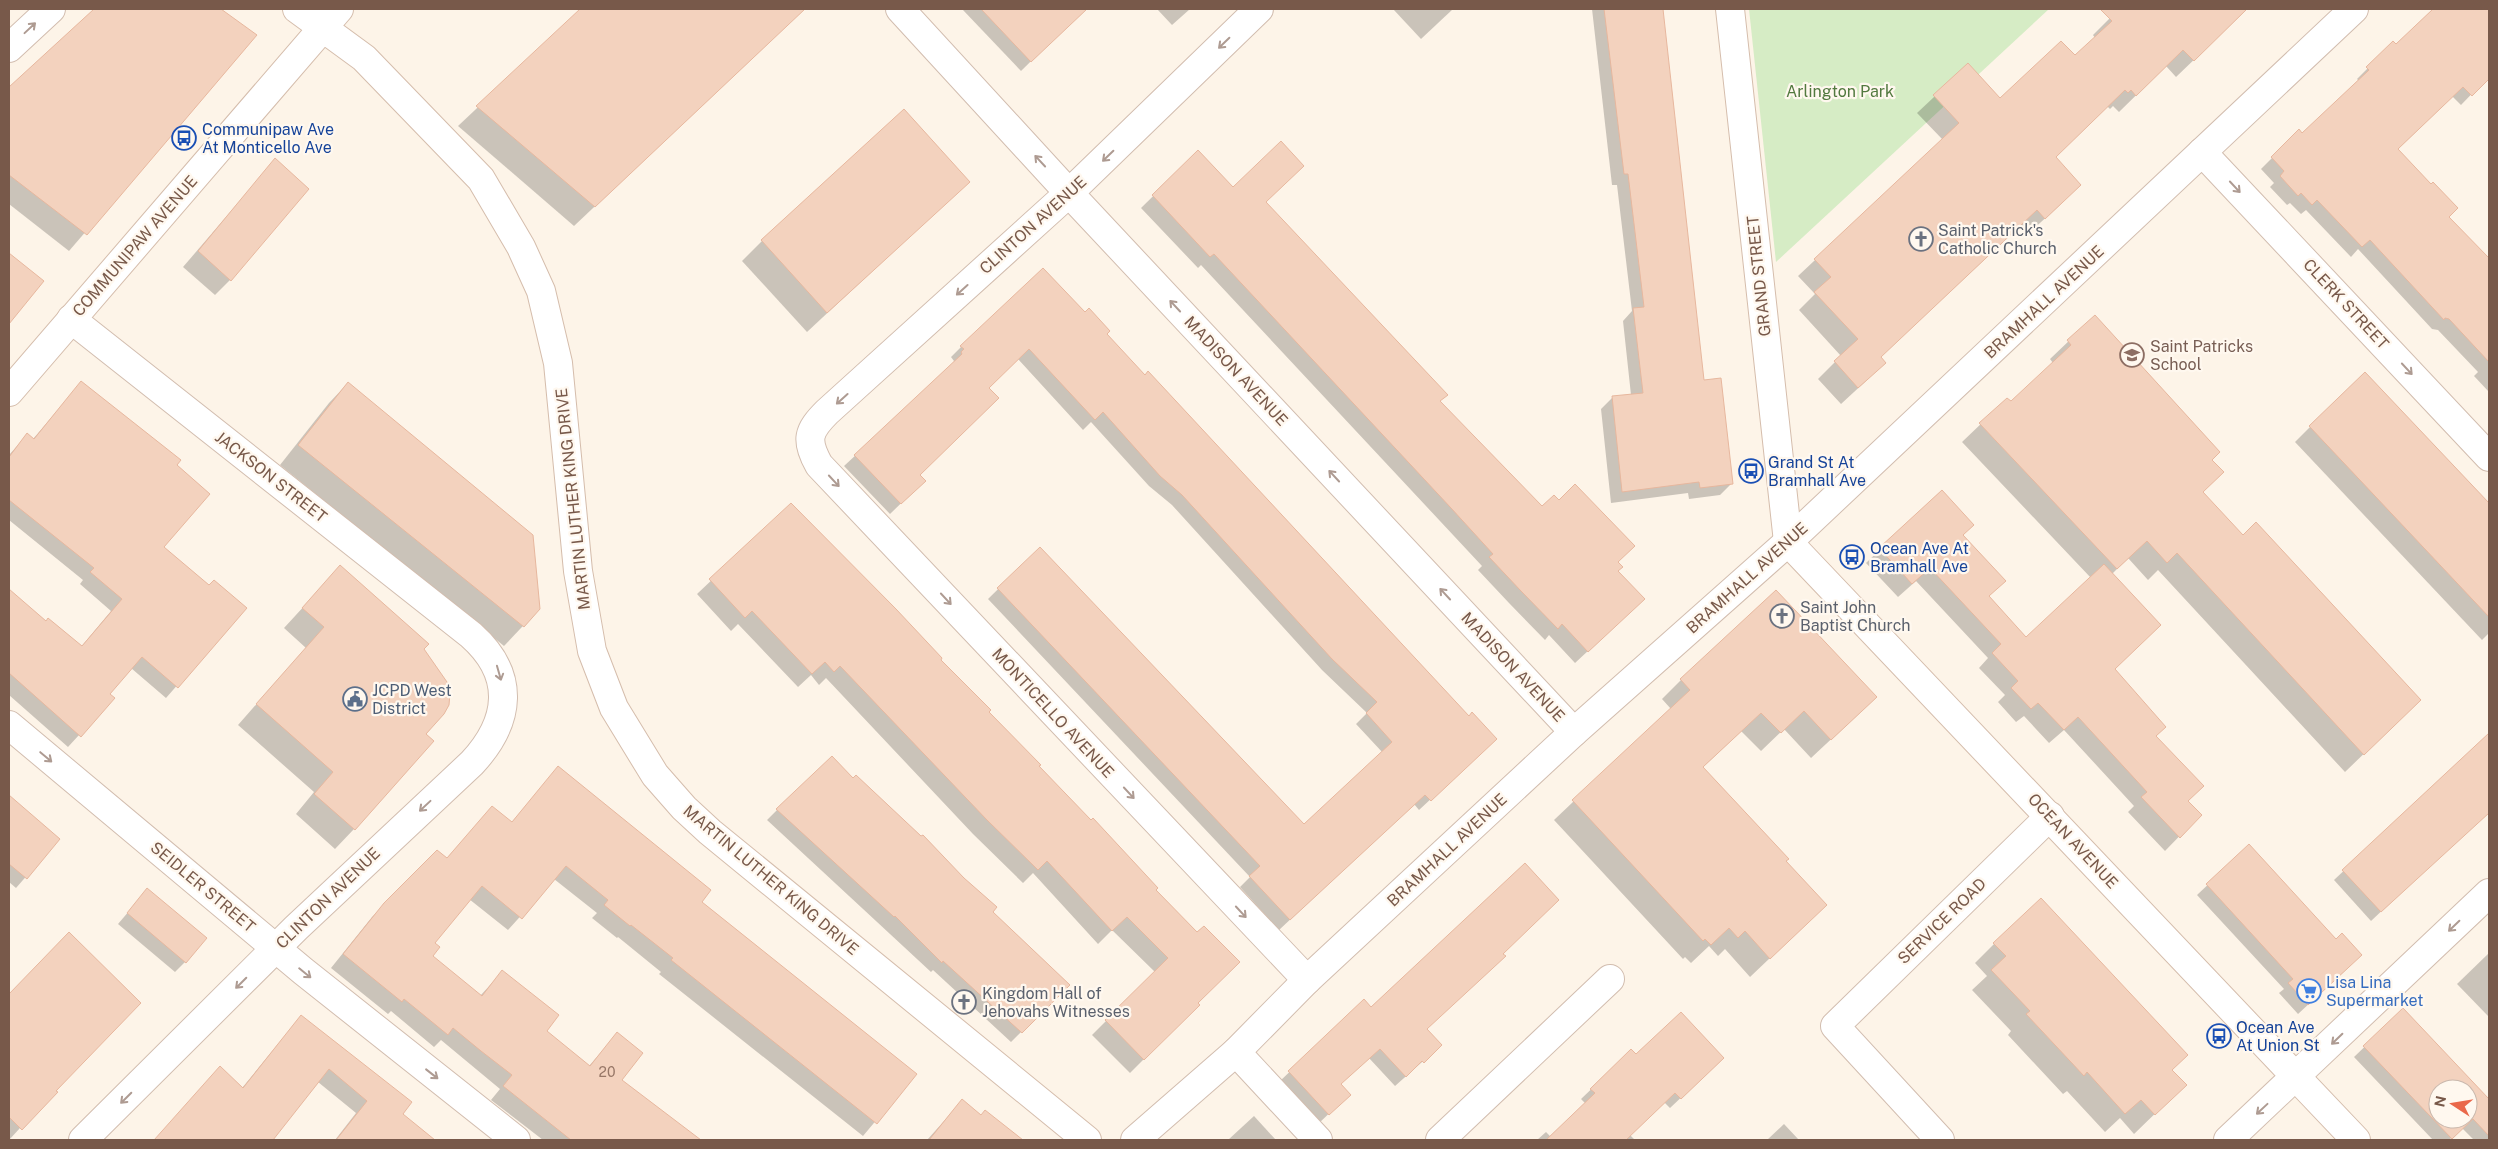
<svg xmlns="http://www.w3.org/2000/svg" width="2498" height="1149" viewBox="0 0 2498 1149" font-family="'Public Sans',sans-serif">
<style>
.green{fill:#d6ecc5}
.shadow{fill:#0003;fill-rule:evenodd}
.building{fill:#f3d2be;stroke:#e7b79e;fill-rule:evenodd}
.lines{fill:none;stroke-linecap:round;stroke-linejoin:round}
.street-casing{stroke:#d2bdaf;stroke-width:30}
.secondary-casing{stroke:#d5bdac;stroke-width:30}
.street{stroke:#fff;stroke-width:28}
.secondary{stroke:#fff;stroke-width:28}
.oneway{stroke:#ae9b92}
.labels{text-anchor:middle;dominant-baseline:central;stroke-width:4.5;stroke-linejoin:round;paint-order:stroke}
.number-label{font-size:14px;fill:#977767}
.park-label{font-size:16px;fill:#52793f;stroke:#fff8ef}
.transit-label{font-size:16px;fill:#164399;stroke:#fff8ef;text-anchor:start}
.street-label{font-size:16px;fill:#78594a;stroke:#fff8ef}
.worship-label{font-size:16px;fill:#5b616d;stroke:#fff8ef;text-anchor:start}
.education-label{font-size:16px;fill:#785e54;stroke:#fff8ef;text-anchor:start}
.service-label{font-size:16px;fill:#4e5e75;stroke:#fff8ef;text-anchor:start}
.shop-label{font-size:16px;fill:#366cbe;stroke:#fff8ef;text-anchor:start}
</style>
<rect width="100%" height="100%" fill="#fdf4e8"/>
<!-- green -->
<path class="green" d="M1749,9H2049L1776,262Z"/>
<!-- shadow -->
<g class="shadow">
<path d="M95,9H219L255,35L69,251L9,204V89Z"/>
<path d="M582,9H804L574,226L458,126Z"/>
<path d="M962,9H1064L1074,19L1021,71Z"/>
<path d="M1157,9H1190L1172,25Z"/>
<path d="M1393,9H1453L1421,39Z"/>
<path d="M1592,9H1662L1703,381L1732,483L1720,495L1689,499L1688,493L1611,503L1601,409L1612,398L1631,395L1623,321L1632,311L1617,185H1612Z"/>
<path d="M2111,9H2247L2176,77L2166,66L2119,112L2113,106L2110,109L2107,106L2054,157L2063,202L2028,234L2020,226L1879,358L1867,380L1841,404L1818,379L1841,356L1799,310L1815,294L1798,276L1943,140L1917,113L1968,65L2000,99L2075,57L2095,38L2093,35L2115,13Z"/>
<path d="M2433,9H2489V76L2461,105L2452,96L2397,150L2447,217L2489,260V392L2474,376L2478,372L2438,330L2432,329L2358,249L2351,257L2306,210L2301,214L2290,203L2287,205L2270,187L2274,183L2261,169L2299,131L2302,135L2359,81L2357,79L2393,43L2396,46Z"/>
<path d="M1198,152L1233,189L1265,202L1439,401L1542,508L1617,571L1631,611L1575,663L1549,635L1545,640L1509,603L1478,570L1482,566L1201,265L1198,268L1141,208Z"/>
<path d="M275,160L230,280L215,295L183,267Z"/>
<path d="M968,182L807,332L742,261L762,241Z"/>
<path d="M9,254L42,281L9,320Z"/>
<path d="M2095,316L2210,460L2201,493L2401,718L2345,772L2158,570L2148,580L2128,558L2112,574L2113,669L2155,736L2187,801L2200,815L2165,851L2128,812L2134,806L2064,730L2049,743L2024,716L2016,722L1998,702L2005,695L1979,668L1988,658L1916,581L1898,597L1866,563L1941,491L1988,597L2026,639L2091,578L1962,442L2007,399L2011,403L2053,363L2050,359Z"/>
<path d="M1105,334L1485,749L1419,810L1414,804L1279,930L1240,887L1250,877L988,599L1040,548L1304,826L1383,753L1356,724L1367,713L1322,670L1172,505L1149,486L1091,422L1083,430L1018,359L987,388L918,475L924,481L890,514L844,466L953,365L954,361L951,357L961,347Z"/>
<path d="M81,383L175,465L163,547L209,587L245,608L166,698L131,668L109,694L113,698L68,747L9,695V590L45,623L81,647L111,611L80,584L83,580L9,520V455L27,435L33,439Z"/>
<path d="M348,383L539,609L504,646L280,465L329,403Z"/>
<path d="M2310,427L2481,499L2489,507V633L2482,640L2295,442Z"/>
<path d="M791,505L1154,890L1198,1005L1130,1073L1092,1035L1155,972L1112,930L1098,944L1033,873L1023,883L973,834L826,678L819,685L811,675L798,687L738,624L731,631L697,594Z"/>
<path d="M340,567L423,649L424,734L354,829L335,849L296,814L314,792L238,725L306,648L284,628Z"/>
<path d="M1681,680L1856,716L1811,758L1784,729L1761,751L1741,731L1702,768L1785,862L1806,924L1750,977L1725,949L1718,956L1709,946L1691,963L1685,957L1683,959L1554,820L1671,709L1662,699Z"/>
<path d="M2489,734V810L2371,921L2334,880Z"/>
<path d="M558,768L700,902L915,1074L863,1136L659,974L661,972L618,937L617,938L592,918L597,913L554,879L508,930L469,899L433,943L431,956L480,996L502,972L545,1031L589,1066L617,1034L620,1080L698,1140H543L491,1100L500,1089L441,1040L434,1047L391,1011L388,1014L331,968L372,917L437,852L446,859L492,808L511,823Z"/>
<path d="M853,780L1069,985L1011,1042L933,970L931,972L767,820L777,810Z"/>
<path d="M9,797L59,839L16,888L9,882Z"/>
<path d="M2249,846L2351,965L2298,1014L2279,993L2284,989L2197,895Z"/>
<path d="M147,890L185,962L175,972L118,924Z"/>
<path d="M69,934L54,1091L9,1140V995Z"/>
<path d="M1994,944L2171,1070L2165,1104L2134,1134L2120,1118L2105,1132L2067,1091L2063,1094L2008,1035L2011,1031L1972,990L1987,976L1975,963Z"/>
<path d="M2489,953V1017L2457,984Z"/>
<path d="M1364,1001L1371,1009L1426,1030L1430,1055L1395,1086L1369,1058L1340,1084L1339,1104L1318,1124L1279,1082Z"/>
<path d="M2403,1010L2489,1101V1140H2474L2462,1128L2449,1140H2433L2354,1057ZM2438,1089H2468V1119H2438Z"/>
<path d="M301,1016L401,1115L433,1140H335L356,1113L318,1082L272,1140H155L242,1088Z"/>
<path d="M1631,1051L1636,1056L1723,1058L1670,1108L1664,1102L1630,1135L1635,1140H1537L1546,1132L1551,1137L1586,1104L1581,1099Z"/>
<path d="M962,1101L981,1116L985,1112L1021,1140H927Z"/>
<path d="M1254,1116L1276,1140H1228Z"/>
<path d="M1784,1124L1799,1140H1767Z"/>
</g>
<!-- building -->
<g class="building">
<path d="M94,9H221L257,35L87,235L9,175V87Z"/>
<path d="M580,9H805L595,207L476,106Z"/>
<path d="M981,9H1087L1031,62Z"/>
<path d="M1604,9H1663L1704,380L1721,378L1733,484L1700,488L1699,482L1622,492L1612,396L1643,393L1633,308L1644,307L1628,174H1624Z"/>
<path d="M2100,9H2247L2194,61L2183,50L2136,96L2131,90L2128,93L2125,90L2056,157L2081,185L2045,219L2037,210L1881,357L1886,363L1858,388L1834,361L1858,339L1814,292L1831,277L1814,259L1959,123L1933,95L1968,63L2000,98L2061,41L2075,55L2112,21Z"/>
<path d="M2433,9H2489V79L2472,96L2463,87L2398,149L2431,184L2433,182L2458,208L2449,217L2489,258V362L2449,319L2445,318L2444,320L2370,240L2362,247L2317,200L2312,205L2301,193L2298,196L2280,176L2284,171L2271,157L2299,129L2302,133L2369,70L2366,67L2393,41L2396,44Z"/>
<path d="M904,109L970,182L827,313L761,240Z"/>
<path d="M1281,141L1304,166L1266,202L1448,395L1440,401L1542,506L1554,495L1559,500L1575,484L1635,546L1618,562L1623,567L1618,571L1645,599L1588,652L1562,624L1558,629L1521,591L1489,557L1493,554L1451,508L1214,254L1210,257L1152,195L1198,150L1233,187Z"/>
<path d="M275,158L309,189L231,281L198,251Z"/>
<path d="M9,253L44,281L9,324Z"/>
<path d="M1043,268L1085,312L1089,308L1110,331L1107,334L1145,375L1148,371L1469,716L1472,712L1497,739L1431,801L1425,795L1290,920L1249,876L1260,866L997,588L1040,547L1304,824L1392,742L1366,713L1377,702L1332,659L1182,495L1160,476L1103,412L1095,420L1029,349L989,388L999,398L920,475L926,481L901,504L854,455L962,354L961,352L964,349L960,346Z"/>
<path d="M2095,315L2220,452L2212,460L2224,472L2203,492L2243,535L2256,522L2421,700L2364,755L2177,553L2167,563L2147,541L2117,569L1979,423L2007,398L2011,401L2071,345L2067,340Z"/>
<path d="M2365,372L2489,503V617L2309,426Z"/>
<path d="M81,381L181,460L177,465L210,494L164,547L209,585L214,580L247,608L178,688L142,657L110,694L115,698L81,737L9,673V589L46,621L48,618L82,646L122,599L90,572L94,568L9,500V457L27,433L34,439Z"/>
<path d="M348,382L533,535L540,609L524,627L298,445Z"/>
<path d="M1942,490L1974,525L1963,535L2006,581L1989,596L2026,637L2104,564L2161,625L2115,669L2166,727L2156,736L2204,786L2188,801L2202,815L2180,838L2141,797L2147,792L2078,717L2064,730L2038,703L2031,709L2011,688L2018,681L1992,653L2001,644L1930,568L1912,584L1879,548Z"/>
<path d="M791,503L896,609L942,658L941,660L991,710L989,712L1041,765L1039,766L1091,820L1093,818L1158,888L1156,890L1197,932L1204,926L1240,962L1198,1003L1200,1005L1144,1060L1105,1020L1168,958L1127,917L1112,931L1047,861L1038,870L987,820L840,666L834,672L825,662L812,674L752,611L745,618L709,579Z"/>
<path d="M340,565L429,644L424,649L447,682L450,693L449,705L444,714L426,734L434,741L355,830L314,794L333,772L256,704L324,627L302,608Z"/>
<path d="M1776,590L1877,697L1831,740L1804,711L1781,733L1761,713L1703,767L1789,859L1786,861L1827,905L1770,959L1745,931L1738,938L1729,928L1711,945L1705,939L1703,941L1572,800L1690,690L1680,679Z"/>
<path d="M2489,733V813L2381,912L2342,870Z"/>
<path d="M832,756L853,778L856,775L921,836L923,835L964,878L997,907L993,912L1070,985L1022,1033L943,961L942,963L895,916L894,917L776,809Z"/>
<path d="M558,766L711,890L702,902L917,1074L877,1124L671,960L673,958L631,925L630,926L604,905L608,900L566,866L522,919L482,886L435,943L440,947L433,956L482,996L502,970L559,1015L547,1031L590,1066L617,1032L643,1053L622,1080L701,1140H571L503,1086L512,1075L481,1051L453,1028L448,1035L404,999L402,1002L343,954L384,903L437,850L447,858L492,806L512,822Z"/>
<path d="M9,795L60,839L27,879L9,864Z"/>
<path d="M2249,844L2336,939L2342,933L2362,955L2308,1005L2288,983L2293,979L2206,884Z"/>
<path d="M1525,863L1559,900L1503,954L1506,956L1427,1029L1442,1045L1424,1063L1422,1061L1406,1077L1380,1049L1341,1084L1351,1095L1329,1115L1288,1071L1364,999L1371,1007Z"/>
<path d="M147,888L207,938L186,963L127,913Z"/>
<path d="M2041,898L2188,1055L2172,1070L2187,1085L2155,1115L2141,1100L2125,1114L2087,1072L2084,1076L2026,1014L2030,1011L1991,970L2006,956L1993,943Z"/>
<path d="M69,932L141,1003L56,1091L58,1092L22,1130L9,1117V994Z"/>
<path d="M2403,1008L2489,1099V1136L2473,1119L2452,1139L2363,1046ZM2438,1089H2468V1119H2438Z"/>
<path d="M1681,1012L1724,1058L1681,1099L1675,1093L1626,1140H1546L1595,1093L1590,1089L1631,1049L1636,1054Z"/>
<path d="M301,1015L412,1102L403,1114L435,1140H336L367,1101L329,1069L273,1140H154L220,1066L243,1088Z"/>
<path d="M962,1099L981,1115L985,1110L1023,1140H929Z"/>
</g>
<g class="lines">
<!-- street casing -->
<g class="street-casing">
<g id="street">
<path d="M900,9L1069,193L1574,732"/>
<path d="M1259,9L1069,193L827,412C808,431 805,440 819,465L1307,980"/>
<path d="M9,48L51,9"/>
<path d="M2202,152L2489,457"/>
<path d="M71,319L471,635C516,675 511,721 472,763L296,928L83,1140"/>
<path d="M9,725L303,971L516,1140"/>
<path d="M1236,1052L1318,1140"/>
<path d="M1135,1140L1236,1052L1307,980L1574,732L1788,542L2354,9"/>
<path d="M1440,1140L1610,979"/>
<path d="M1940,1140L1835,1026L2050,816"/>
<path d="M2228,1140L2489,893"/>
</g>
</g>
<!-- secondary casing -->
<g class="secondary-casing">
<g id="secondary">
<path d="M297,9L364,58L481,179L521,247L541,291L558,363L578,571L592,651L614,708L655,775L684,808L710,832L1087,1140"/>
<path d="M1730,9L1788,542L2356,1140"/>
<path d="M9,392L339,9"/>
</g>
</g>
<!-- street -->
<use href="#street" class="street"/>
<!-- secondary -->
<use href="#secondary" class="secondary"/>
</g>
<!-- one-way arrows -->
<defs><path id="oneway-shaft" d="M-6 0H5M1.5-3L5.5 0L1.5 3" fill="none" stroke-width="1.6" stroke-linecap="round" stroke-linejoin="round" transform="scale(1.25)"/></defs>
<g class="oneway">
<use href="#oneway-shaft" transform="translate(30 28) rotate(-43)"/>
<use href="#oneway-shaft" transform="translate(1224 43) rotate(136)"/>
<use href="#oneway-shaft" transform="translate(1108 156) rotate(136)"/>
<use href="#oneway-shaft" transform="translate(1040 161) rotate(-133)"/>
<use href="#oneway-shaft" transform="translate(2235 187) rotate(47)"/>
<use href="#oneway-shaft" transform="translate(962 290) rotate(138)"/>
<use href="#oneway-shaft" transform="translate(1175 306) rotate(-133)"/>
<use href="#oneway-shaft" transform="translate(2407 369) rotate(47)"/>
<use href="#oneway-shaft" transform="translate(842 399) rotate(138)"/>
<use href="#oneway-shaft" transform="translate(1334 476) rotate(-133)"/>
<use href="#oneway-shaft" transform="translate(834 481) rotate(47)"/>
<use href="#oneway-shaft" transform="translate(1445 594) rotate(-133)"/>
<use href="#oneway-shaft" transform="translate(946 599) rotate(47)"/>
<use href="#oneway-shaft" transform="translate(499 673) rotate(74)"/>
<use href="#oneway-shaft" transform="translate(46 757) rotate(40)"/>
<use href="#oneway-shaft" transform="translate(1129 793) rotate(47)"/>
<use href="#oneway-shaft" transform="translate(425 806) rotate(137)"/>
<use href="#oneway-shaft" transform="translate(1241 912) rotate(47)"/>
<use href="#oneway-shaft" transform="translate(2454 926) rotate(136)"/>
<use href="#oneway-shaft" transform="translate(305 973) rotate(39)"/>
<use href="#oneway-shaft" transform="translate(241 983) rotate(135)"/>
<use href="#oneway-shaft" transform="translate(2337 1039) rotate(136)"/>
<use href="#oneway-shaft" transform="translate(432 1074) rotate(38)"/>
<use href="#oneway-shaft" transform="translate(126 1098) rotate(135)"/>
<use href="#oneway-shaft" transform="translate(2262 1109) rotate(137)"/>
</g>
<!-- icons -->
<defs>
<g id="bus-ring" transform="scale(1.25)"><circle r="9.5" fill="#fff8ef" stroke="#1a4fb4" stroke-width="1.5"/><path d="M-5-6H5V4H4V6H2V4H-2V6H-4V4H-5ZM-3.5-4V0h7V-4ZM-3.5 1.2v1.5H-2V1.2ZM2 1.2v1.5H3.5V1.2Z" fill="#1a4fb4"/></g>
<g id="church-ring" transform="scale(1.25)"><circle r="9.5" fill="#fff8ef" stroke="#6b7280" stroke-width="1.5"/><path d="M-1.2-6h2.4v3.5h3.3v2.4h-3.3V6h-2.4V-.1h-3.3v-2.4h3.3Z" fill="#6b7280"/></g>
<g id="school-ring" transform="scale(1.25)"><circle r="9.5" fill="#fff8ef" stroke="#8d6e63" stroke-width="1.5"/><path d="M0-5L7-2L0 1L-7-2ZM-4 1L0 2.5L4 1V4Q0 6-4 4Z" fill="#8d6e63"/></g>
<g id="civic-ring" transform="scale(1.25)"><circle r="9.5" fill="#fff8ef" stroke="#5c6f8a" stroke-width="1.5"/><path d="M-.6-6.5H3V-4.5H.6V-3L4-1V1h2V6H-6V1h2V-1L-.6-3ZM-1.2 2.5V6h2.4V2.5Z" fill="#5c6f8a"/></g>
<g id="supermarket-ring" transform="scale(1.25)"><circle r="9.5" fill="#fff8ef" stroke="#3f7fe0" stroke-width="1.5"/><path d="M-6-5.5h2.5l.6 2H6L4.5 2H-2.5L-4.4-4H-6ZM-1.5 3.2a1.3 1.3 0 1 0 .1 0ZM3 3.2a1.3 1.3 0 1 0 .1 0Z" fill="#3f7fe0"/></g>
</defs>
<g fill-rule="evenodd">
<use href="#bus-ring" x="184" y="138"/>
<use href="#church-ring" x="1921" y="239"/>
<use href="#school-ring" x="2132" y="355"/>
<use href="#bus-ring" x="1751" y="471"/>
<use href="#bus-ring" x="1852" y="557"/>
<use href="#church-ring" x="1782" y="616"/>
<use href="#civic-ring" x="355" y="699"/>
<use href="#supermarket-ring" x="2309" y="991"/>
<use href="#church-ring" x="964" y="1002"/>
<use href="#bus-ring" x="2219" y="1036"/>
</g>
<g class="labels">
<!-- number labels -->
<g class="number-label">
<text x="607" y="1072">20</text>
</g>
<!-- park labels -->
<g class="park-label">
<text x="1840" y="91">Arlington Park</text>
</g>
<!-- transit labels -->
<g class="transit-label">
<text x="202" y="129">Communipaw Ave<tspan x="202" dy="18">At Monticello Ave</tspan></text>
<text x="1768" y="462">Grand St At<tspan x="1768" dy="18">Bramhall Ave</tspan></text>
<text x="1870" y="548">Ocean Ave At<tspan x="1870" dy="18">Bramhall Ave</tspan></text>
<text x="2236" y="1027">Ocean Ave<tspan x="2236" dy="18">At Union St</tspan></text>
</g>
<!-- street labels -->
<g class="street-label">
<text transform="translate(1033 225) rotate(-42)">CLINTON AVENUE</text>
<text transform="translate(135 246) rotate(-49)">COMMUNIPAW AVENUE</text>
<text transform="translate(1759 276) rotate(-96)">GRAND STREET</text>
<text transform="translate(2044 302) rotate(-43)">BRAMHALL AVENUE</text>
<text transform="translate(2346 304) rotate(47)">CLERK STREET</text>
<text transform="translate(1236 371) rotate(47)">MADISON AVENUE</text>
<text transform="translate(271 477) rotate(38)">JACKSON STREET</text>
<text transform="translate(573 499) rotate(-96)">MARTIN LUTHER KING DRIVE</text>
<text transform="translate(1747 578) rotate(-42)">BRAMHALL AVENUE</text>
<text transform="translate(1513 667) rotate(47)">MADISON AVENUE</text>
<text transform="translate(1053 713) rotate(47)">MONTICELLO AVENUE</text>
<text transform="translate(2073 841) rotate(47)">OCEAN AVENUE</text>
<text transform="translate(1447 850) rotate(-43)">BRAMHALL AVENUE</text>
<text transform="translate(771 880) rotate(40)">MARTIN LUTHER KING DRIVE</text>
<text transform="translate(203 887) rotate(40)">SEIDLER STREET</text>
<text transform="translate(328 898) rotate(-44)">CLINTON AVENUE</text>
<text transform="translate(1942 921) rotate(-44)">SERVICE ROAD</text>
</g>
<!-- worship labels -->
<g class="worship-label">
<text x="1938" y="230">Saint Patrick's<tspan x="1938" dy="18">Catholic Church</tspan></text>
<text x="1800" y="607">Saint John<tspan x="1800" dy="18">Baptist Church</tspan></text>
<text x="982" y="993">Kingdom Hall of<tspan x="982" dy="18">Jehovahs Witnesses</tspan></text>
</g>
<!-- education labels -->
<g class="education-label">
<text x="2150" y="346">Saint Patricks<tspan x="2150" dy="18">School</tspan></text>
</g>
<!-- service labels -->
<g class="service-label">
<text x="372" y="690">JCPD West<tspan x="372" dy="18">District</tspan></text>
</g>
<!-- shop labels -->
<g class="shop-label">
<text x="2326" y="982">Lisa Lina<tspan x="2326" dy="18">Supermarket</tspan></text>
</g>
</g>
<!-- border -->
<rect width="2498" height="1149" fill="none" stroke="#78594a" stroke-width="20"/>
<!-- north arrow -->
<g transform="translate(2453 1104) rotate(282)"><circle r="24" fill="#fff8ef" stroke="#c9b8ad"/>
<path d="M0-4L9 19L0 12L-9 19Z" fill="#ea684a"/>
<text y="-8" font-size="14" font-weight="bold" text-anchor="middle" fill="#78594a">N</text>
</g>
</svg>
